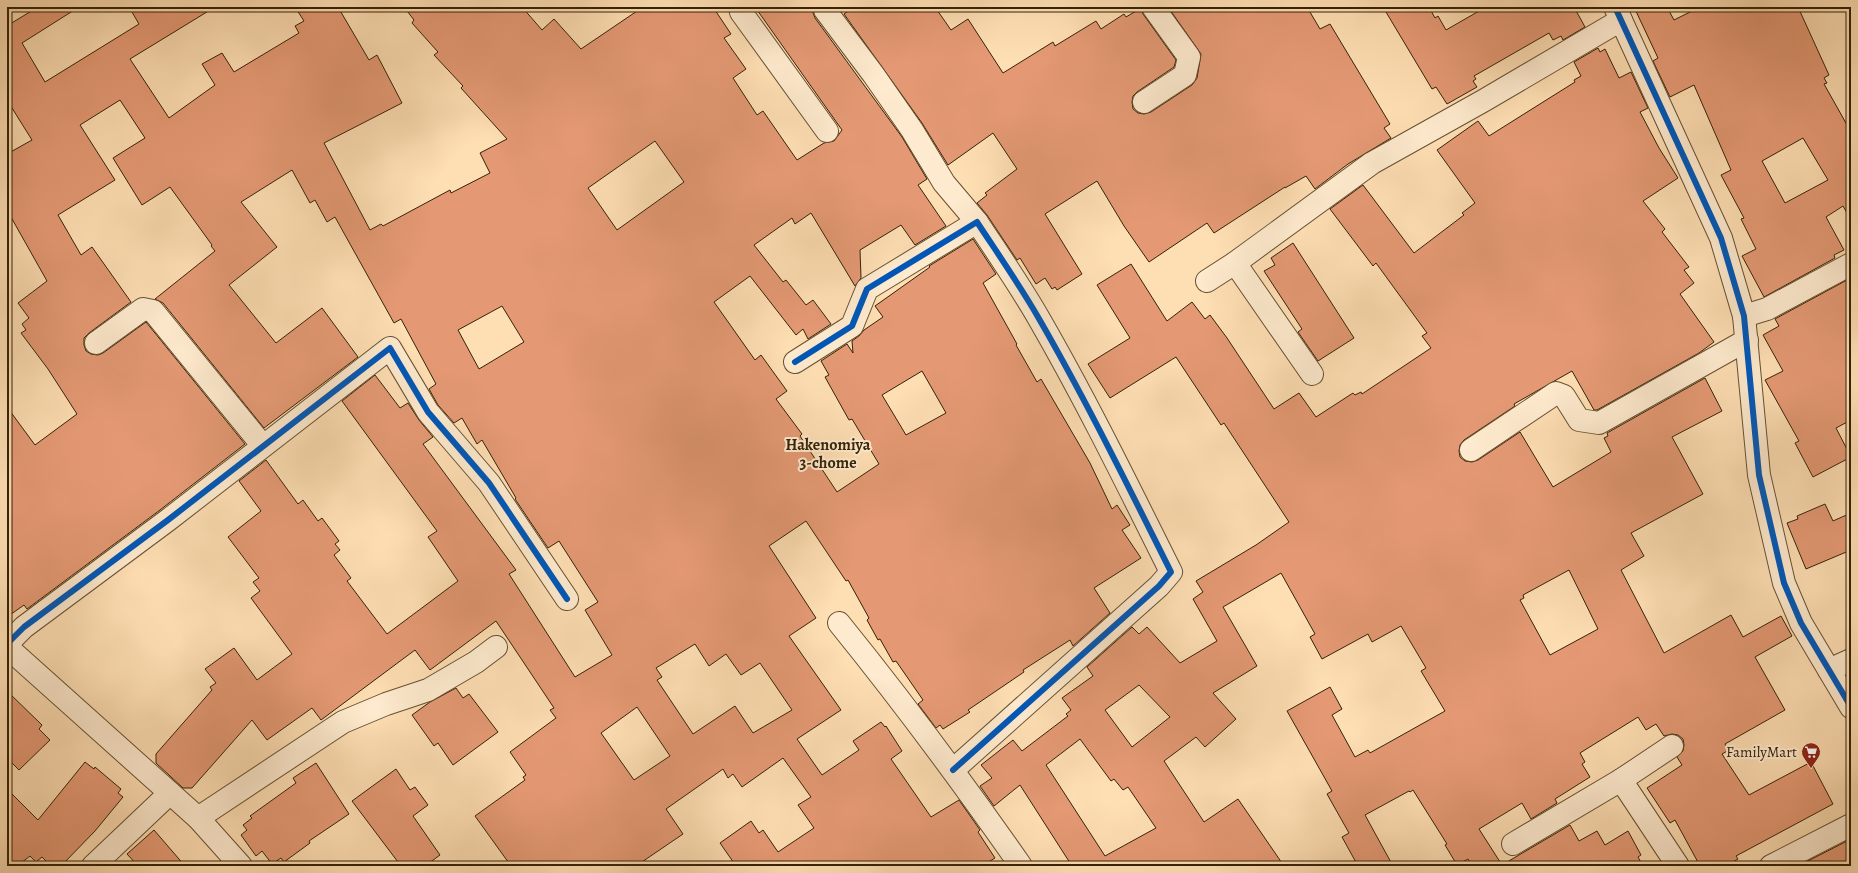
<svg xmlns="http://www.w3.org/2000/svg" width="1858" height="873" viewBox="0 0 1858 873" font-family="Alegreya,serif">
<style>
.building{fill:#e49974;stroke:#352206;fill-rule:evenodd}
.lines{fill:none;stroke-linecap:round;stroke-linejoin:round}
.minor-casing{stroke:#675131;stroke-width:24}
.minor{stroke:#feeace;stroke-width:22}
.cycleway-casing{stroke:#feeace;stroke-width:8}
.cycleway{stroke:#0057b8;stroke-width:6}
.labels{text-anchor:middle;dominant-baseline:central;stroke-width:4;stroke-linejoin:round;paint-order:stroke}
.poi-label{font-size:15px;fill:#352206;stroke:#feeace;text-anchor:end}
.neighbourhood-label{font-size:16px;font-weight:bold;fill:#352206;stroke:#feeace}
</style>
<rect width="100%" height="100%" fill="#fedeb3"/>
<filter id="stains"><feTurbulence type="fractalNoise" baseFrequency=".005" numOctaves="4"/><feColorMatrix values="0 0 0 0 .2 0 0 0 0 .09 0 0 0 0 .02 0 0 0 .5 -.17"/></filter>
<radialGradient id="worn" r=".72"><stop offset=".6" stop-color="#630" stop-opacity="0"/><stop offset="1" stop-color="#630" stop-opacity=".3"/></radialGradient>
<!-- building -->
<g class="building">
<path d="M38,7H79L22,43L45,82L139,24L129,7H215L130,59L169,118L215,85L202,64L222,53L234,72L299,33L295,26L304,21L295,7H338L369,60L377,55L402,103L324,143L370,230L381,224L383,226L450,190L451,193L490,173L480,153L507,139L461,88L463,86L434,55L438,52L412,23L414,20L404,7H522L542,30L554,19L581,49L643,7H713L731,34L724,38L746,69L733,78L757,115L763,111L797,160L824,143L834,141L842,130L755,7H811L815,18L902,137L927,179L918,185L946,226L915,245L901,225L860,250L861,278L855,286L811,213L795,224L792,218L754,245L783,282L786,280L806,305L813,300L831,324L808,339L803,329L796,335L750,276L714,302L755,360L761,355L787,391L776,399L802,434L800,436L837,492L879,464L852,419L849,420L825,377L829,375L821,361L847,344L853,353L852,341L859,336L864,330L883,317L875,306L930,267L929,266L973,239L996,274L983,283L1017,344L1016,345L1037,382L1041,379L1090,463L1112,509L1117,505L1130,525L1122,530L1141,558L1094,588L1110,613L1073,646L1070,640L1023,670L1024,672L968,710L970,712L943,729L940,725L936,728L918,704L923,700L896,661L893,662L880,639L878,640L867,620L869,618L848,580L846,581L806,521L769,546L816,618L789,636L841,710L797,739L822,775L859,750L853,741L881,722L885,727L886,726L902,751L891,759L931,817L959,800L980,830L978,832L995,858L982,866H736L720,843L751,821L759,833L763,830L778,852L814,828L798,805L811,797L783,758L742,787L733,774L728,778L723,769L666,809L683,834L636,866H511L475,816L525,780L523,777L526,775L510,752L556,718L550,710L554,708L496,621L430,670L415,650L321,720L312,708L267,740L252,720L192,788H183L156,763V754L212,690L210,687L216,683L205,669L234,648L257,680L292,654L251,598L260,591L253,582L259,578L228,537L261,511L239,481L266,460L298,504L303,500L318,521L322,518L339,541L335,544L340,550L334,555L351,578L347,581L387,634L458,581L428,537L437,531L342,401L375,375L400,408L408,403L419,420L433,437L423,444L516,570L509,574L575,677L612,655L585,610L598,602L559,541L548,548L515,499L516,498L482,440L477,444L462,418L454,423L438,405L429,389L436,384L401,319L394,323L335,217L327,222L315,200L310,203L292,170L241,202L277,247L229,285L276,343L322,308L358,357L264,428L163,303L155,299L215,251L211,246L212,245L170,187L142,205L113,158L145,138L120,100L80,125L115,180L58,215L81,255L92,247L131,302L89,333L84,338V345L86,351L91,354L98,355L103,353L146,322L245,444L160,510L27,609L24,605L7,617V407L35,445L77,414L48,369L21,333L26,330L22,324L29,318L18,303L47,281L7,210V154L32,140L7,100V18L10,24ZM655,141L684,182L617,230L588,188ZM502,306L524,342L479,369L458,330ZM922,371L946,413L906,435L882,395ZM695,644L709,666L726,654L741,675L760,663L792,710L753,733L735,706L693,734L657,680L662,677L656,668ZM637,707L670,756L634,780L601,733Z"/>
<path d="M854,7H935L951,30L968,19L1003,73L1053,42L1055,46L1096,21L1101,29L1124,14L1126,17L1141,8L1143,14L1176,60L1174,67L1137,92L1133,96L1132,102L1133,109L1138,113L1144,114L1151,112L1192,85L1197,78L1201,54L1168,7H1307L1320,29L1330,24L1390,124L1384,128L1391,138L1348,164L1315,189L1306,176L1285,188V187L1214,233L1207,223L1149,262L1124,226L1097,181L1045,214L1082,274L1057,290L1055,287L1052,289L1045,278L1036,284L1020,258L1017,260L987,215L977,203L987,195L985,193L1017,169L993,133L948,165L922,123L844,14Z"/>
<path d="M1383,7H1429L1435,18L1438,16L1446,30L1486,7H1574L1585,27L1563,40L1561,36L1553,40L1549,33L1474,76L1476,79L1473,81L1477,87L1447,104L1436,87L1432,89Z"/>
<path d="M1634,7H1667L1674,20L1700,7H1798L1829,75L1824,78L1827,83L1824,84L1851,132V220L1843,206L1826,217L1844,250L1834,255L1835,258L1764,297L1742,256L1756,249L1741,219L1744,218L1721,175L1731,170L1694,85L1670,97L1653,61L1658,58ZM1803,138L1828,180L1785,203L1762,161Z"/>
<path d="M1598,48L1600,52L1605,49L1619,78L1631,72L1648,108L1640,112L1659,148L1678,178L1643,201L1665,229L1662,232L1689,267L1684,270L1694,283L1680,294L1714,342L1699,353L1597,410H1594L1572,371L1514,404L1515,406L1464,440L1460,445L1459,451L1460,457L1465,461L1472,462L1478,460L1520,432L1553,487L1611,452L1604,438L1608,436L1607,433L1705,378L1722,411L1672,437L1703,494L1631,533L1644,556L1621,570L1664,653L1731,615L1743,637L1781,616L1792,636L1755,657L1785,710L1725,744L1729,750L1722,754L1749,795L1811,762L1833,804L1736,856L1738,859L1726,866H1700L1675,820L1670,823L1647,788L1682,765L1677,757L1683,751L1684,745L1683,739L1678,735L1672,734L1664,736L1656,724L1646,730L1638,717L1580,753L1585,762L1582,764L1590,777L1555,799L1557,803L1531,819L1522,803L1479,829L1502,865L1570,825L1579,841L1597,831L1605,845L1628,831L1641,855L1638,857L1643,866H1472L1468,859L1457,865L1445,845L1447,844L1413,790L1410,792L1409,791L1365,815L1393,866H1358L1342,837L1349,833L1327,794L1332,791L1287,711L1330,687L1342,709L1332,715L1355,757L1368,750L1370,753L1445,711L1421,671L1426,668L1401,626L1372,642L1368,634L1322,659L1310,637L1315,634L1281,573L1223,607L1257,666L1213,693L1236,719L1205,747L1196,737L1164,761L1204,822L1238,799L1284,866H1072L1020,785L994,806L980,786L992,778L981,765L1013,740L1022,751L1068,716L1066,714L1071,710L1062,698L1093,676L1087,667L1132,627L1139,634L1147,627L1180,663L1217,641L1193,599L1203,592L1196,581L1256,545L1289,522L1224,423L1221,425L1176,357L1110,398L1088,364L1130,338L1097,285L1131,264L1167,321L1192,302L1205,319L1210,315L1227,338L1274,409L1299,393L1316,417L1353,393L1355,395L1361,392L1362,394L1431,348L1422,336L1427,333L1376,263L1373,266L1330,209L1363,185L1414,253L1464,215L1462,213L1475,203L1437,150L1478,121L1489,136L1575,82L1574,80L1581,76L1574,62ZM1569,570L1598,629L1550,655L1520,600L1524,598L1523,595ZM1139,685L1170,717L1132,747L1105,710ZM1080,739L1111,781L1114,779L1123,790L1128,787L1156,828L1105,856L1046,765Z"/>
<path d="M1293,243L1354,338L1318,361L1298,332L1302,329L1264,271L1275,265L1271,258Z"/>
<path d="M1847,280L1851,289V420L1836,428L1851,457L1813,477L1795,443L1799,441L1765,380L1783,371L1763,335L1779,326L1775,319Z"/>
<path d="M1825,504L1833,521L1851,513V550L1806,569L1787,523L1798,519L1797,516Z"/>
<path d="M456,688L463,698L469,694L498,732L453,765L438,743L434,746L412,715L430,702Z"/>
<path d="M7,691L42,725L39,729L50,740L19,770L7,758Z"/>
<path d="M85,762L94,769L95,767L121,789L118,793L123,797L95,831L61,866H51L42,857L36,862L30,856L17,866H7V789L38,820Z"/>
<path d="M316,763L349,814L309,841L310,843L284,862L281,858L272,864L262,851L256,856L241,835L247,830L243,825L252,818L250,816L296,783L293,778Z"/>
<path d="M396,769L410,790L415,787L428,805L413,816L440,855L425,866H401L352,801Z"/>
<path d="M154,830L185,866H138L127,854Z"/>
<path d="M1851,839V866H1800L1804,863Z"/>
</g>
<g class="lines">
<!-- minor casing -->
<g class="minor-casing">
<g id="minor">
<path d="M740,7L741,12L827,131"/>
<path d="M830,7L825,10L873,74L912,130L944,183L977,222"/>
<path d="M1615,7L1721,238L1744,316L1759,475L1784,583L1801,623L1851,707"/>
<path d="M1144,102L1185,75L1189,57L1153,7"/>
<path d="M1235,263L1372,163L1483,101L1621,20"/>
<path d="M1207,281L1235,263L1312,374"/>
<path d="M1744,316L1767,309L1851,264"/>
<path d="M96,343L143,309L153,311L263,446"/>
<path d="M795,362L852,326L867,289L977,222C998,254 1019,284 1038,317C1086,400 1128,486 1171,572L1159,586L953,770"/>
<path d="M1471,450L1556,393L1564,396L1579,420L1599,423L1747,340"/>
<path d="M839,623C903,702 963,783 1021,866"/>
<path d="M7,644L24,627L168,520L390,348L428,412L489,483L567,599"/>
<path d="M7,647L198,818L241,866"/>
<path d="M1829,670L1851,660"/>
<path d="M1672,746L1621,780L1678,866"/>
<path d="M198,818L343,722L386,704L428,690L476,662L496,647"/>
<path d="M1513,844L1621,780"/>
<path d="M93,866L170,793"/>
<path d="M1771,866L1851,825"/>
</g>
</g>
<!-- minor -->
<use href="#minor" class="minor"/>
<!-- cycleway casing -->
<g class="cycleway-casing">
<g id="cycleway">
<path d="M1615,7L1721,238L1744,316L1759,475L1784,583L1801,623L1851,707"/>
<path d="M795,362L852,326L867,289L977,222C998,254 1019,284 1038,317C1086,400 1128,486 1171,572L1159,586L953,770"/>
<path d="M7,644L24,627L168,520L390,348L428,412L489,483L567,599"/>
</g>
</g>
<!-- cycleway -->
<use href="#cycleway" class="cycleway"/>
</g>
<!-- icons -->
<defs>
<g id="supermarket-pin" transform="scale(1)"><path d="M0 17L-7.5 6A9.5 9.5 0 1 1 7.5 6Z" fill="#8f2418" stroke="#feeace"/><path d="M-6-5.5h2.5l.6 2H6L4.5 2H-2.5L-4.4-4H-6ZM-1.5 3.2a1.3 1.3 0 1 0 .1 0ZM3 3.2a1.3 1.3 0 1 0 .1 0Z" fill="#fff"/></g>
</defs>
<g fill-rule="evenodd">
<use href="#supermarket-pin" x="1811" y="752"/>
</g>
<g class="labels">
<!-- poi labels -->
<g class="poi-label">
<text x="1797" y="752">FamilyMart</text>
</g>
<!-- neighbourhood labels -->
<g class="neighbourhood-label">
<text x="828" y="445">Hakenomiya<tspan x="828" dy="18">3-chome</tspan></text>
</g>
</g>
<!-- margin -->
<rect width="1858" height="873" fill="none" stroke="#fedeb3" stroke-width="24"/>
<rect x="8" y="8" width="1842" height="857" fill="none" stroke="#352206" stroke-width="2"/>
<rect x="12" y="12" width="1834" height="849" fill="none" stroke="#352206"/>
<rect width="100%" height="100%" filter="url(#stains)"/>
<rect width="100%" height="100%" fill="url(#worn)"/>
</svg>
